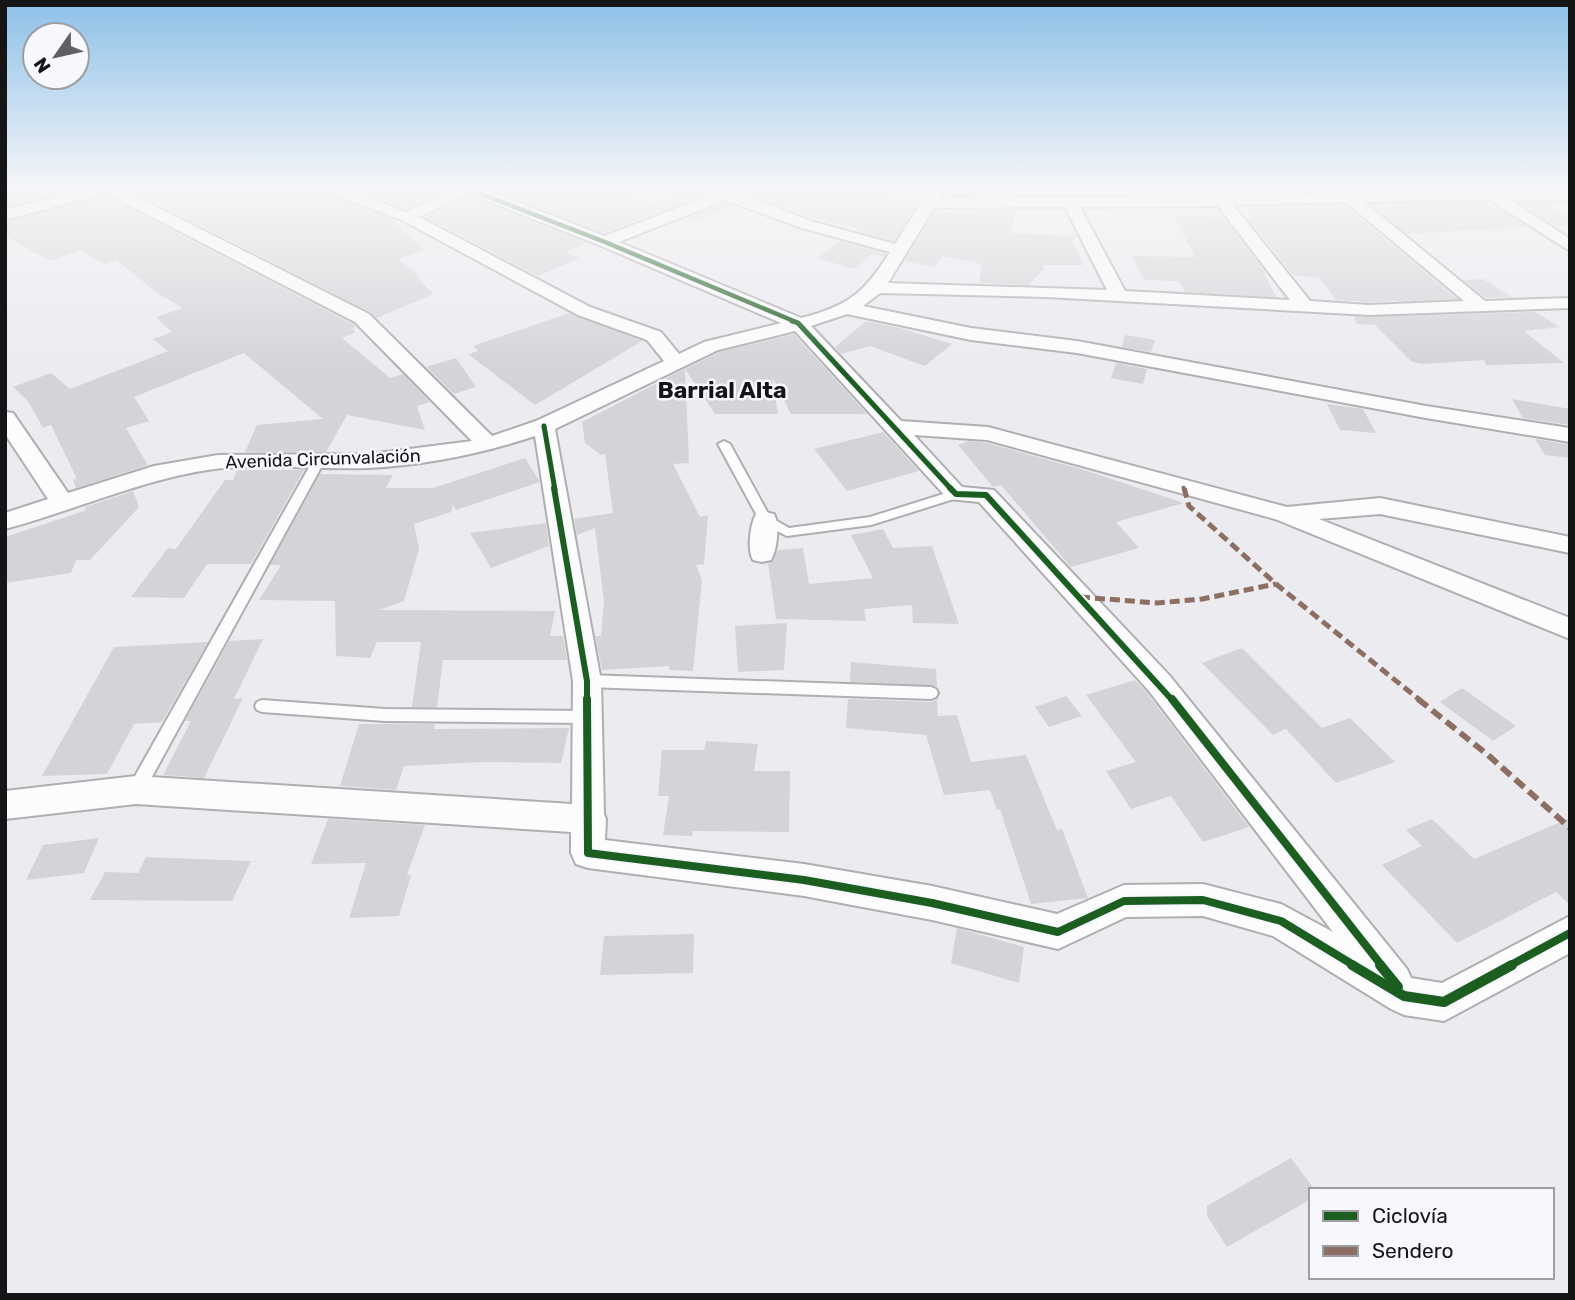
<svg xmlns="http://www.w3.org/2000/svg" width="1575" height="1300" viewBox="0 0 1575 1300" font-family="Rubik,sans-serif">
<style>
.building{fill:#d4d4d8}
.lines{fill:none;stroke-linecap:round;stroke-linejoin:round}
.lane-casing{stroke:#afafb2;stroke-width:4}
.street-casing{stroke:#afafb2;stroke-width:4}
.lane{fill:#fcfcfd;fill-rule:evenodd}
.street{fill:#fcfcfd;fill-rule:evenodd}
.quiet-far2{stroke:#8d6e63;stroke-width:3.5;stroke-dasharray:6 3.5;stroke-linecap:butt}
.quiet-far1{stroke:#8d6e63;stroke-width:5;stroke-dasharray:10 5;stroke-linecap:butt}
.quiet{stroke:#8d6e63;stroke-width:6;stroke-dasharray:12 6;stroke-linecap:butt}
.cycleway-far4-casing{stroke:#f7f7fe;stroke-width:7}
.cycleway-far3-casing{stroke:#f7f7fe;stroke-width:9}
.cycleway-far2-casing{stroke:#f7f7fe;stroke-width:10}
.cycleway-far1-casing{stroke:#f7f7fe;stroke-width:12}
.cycleway-casing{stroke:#f7f7fe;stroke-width:15}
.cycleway-far4{stroke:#1b5e20;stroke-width:4.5}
.cycleway-far3{stroke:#1b5e20;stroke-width:5}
.cycleway-far2{stroke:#1b5e20;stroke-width:6}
.cycleway-far1{stroke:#1b5e20;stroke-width:8}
.cycleway{stroke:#1b5e20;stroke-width:10}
.labels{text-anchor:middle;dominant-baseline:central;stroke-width:5;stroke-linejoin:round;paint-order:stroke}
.far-street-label{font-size:18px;fill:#151517;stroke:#f7f7fe}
.far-district-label{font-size:23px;font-weight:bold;fill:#151517;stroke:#f7f7fe}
</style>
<rect width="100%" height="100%" fill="#ebebf0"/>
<!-- building -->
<g class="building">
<path d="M19,188H78L5,207V193Z"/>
<path d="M126,188H316L390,218L424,250L398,259L420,277L418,278L433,294L377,318L370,312Z"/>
<path d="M350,188H451L406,209Z"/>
<path d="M490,188H609L667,209L605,233Z"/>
<path d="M672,188H697L705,194L670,208Z"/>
<path d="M743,188H839L918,202L894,241L855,230L858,228L809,217L743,193Z"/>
<path d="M957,188H970L1020,194L954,195Z"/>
<path d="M1256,188H1402L1403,189L1260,193Z"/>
<path d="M106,196L353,324L356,327L351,329L356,332L342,338L390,378L403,374L430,402L417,406L425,430L347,415L326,452H245L257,425L323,419L244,353L134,397L149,421L126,428L148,465L76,488L73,480L77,479L51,425L43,428L28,401L13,387L51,373L70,389L168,351L153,339L172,332L156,317L183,308L157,293L117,260L104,264L81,251L50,261L5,236V222Z"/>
<path d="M469,197L587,243L566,252L580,258L538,276L425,217Z"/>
<path d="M1487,202L1527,227L1407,234L1371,204Z"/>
<path d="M1518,202L1547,203L1570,217V226L1556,227Z"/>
<path d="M725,203L734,206L696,221L688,217Z"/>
<path d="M1345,205L1457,299L1369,302L1336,300L1320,278L1293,275L1247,218H1254L1243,207Z"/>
<path d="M1016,210L1010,233L1077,236L1072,241L1084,265H1043V270L1029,285L979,283L982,264L943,256L935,267L905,261L935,211Z"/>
<path d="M1174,215L1223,217L1266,273H1264L1276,297L1185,292L1179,281L1144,280L1132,256L1195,257Z"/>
<path d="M840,241L886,254L884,257L872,254L854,269L817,258Z"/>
<path d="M1483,279L1512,297L1486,298L1464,280Z"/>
<path d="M1535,312L1560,327L1524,331L1564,363L1486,365L1484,360L1422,364L1412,362L1375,325L1357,324L1354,317Z"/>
<path d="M569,313L642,341L535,405L468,354L478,351L473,346Z"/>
<path d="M866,321L900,328L952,344L925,366L870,346L841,354L835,347Z"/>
<path d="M794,334L867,414H791L772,376L778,414H715L685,369L689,463L673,464L700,517L708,515L704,564L696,565L702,580L693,671L669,670V666L602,670L595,636H601L604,601L595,528L577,535L574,519L613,513L605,454L601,455L585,443L582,422L669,377L719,352Z"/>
<path d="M1125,335L1155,340L1151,352L1122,347Z"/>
<path d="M456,358L476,387L454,394L426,367Z"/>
<path d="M1116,363L1147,369L1143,384L1111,378Z"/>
<path d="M1512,399L1570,409V425L1523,418Z"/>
<path d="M1327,404L1363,409L1376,433L1340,430Z"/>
<path d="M883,432L919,471L847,491L814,449Z"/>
<path d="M1535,439L1570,445V458L1545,455Z"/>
<path d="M969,441L987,443L1081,469L1184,503L1116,522L1139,548L1071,567L1001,485L993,487L958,445Z"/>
<path d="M525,458L540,482L456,510L453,505L451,512L414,524L419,549L404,601L379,610L555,611L550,636H563L567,660H443L437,707H412L421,642H377L370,658L336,656L335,601L259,600L281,565H270L320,474L393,475L386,488H433Z"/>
<path d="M237,470H304L251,564H207L184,598L131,597L168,548L176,549L225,480H233Z"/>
<path d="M133,491L139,507L90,560H76L71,573L5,583V537L81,512L86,510L85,507Z"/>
<path d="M546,523L549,546L491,568L470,533Z"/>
<path d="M883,529L893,548L932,546L959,624L913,623L912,605L864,609L866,621L776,619L768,563L773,561L778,550L803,548L809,584L873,578L851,535Z"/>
<path d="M787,623L784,670L738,672L735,626Z"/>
<path d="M263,639L234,699L243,698L204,778L163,775L191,721H185L229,641Z"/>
<path d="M208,642L162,722L134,724L107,774L42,776L114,647Z"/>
<path d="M1242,648L1322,728L1350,718L1395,762L1336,783L1286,729L1273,735L1202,663Z"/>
<path d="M851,662L936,669L937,686L850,682Z"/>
<path d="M1135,680L1147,693L1249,827L1203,842L1171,796L1131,809L1106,771L1136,762L1086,695Z"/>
<path d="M1462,688L1516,726L1493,741L1440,702Z"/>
<path d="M1066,696L1082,716L1049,727L1035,707Z"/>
<path d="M848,699L931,702L937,699L938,716L957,715L971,762L1026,755L1057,830L1062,829L1088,898L1031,904L1000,809L997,810L990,790L944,795L926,735L846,728Z"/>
<path d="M359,724H435L434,729L569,728L561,763L483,762L404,766L396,790L340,786Z"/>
<path d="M706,741L758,744L754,771H790L789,832L693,831L692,836L663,835L669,796H658L662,750H704Z"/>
<path d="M1570,818V905L1556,892L1457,943L1382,865L1422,846L1406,830L1432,819L1474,859Z"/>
<path d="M328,819L425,825L407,875H411L399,916L349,918L366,863L311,864Z"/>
<path d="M99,838L84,873L26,880L43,845Z"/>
<path d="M146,857L251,861L232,901L90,900L105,872L138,873Z"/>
<path d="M957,928L1024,947L1019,983L951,963Z"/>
<path d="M694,934L693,973L600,975L604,936Z"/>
<path d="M1291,1158L1315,1190H1311V1199L1227,1247L1207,1216V1206Z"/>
</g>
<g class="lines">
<!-- lane casing -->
<g class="lane-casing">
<g id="lane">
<path d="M724,441L730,444L770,517L789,528L870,517L956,490L962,494L960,497L871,525L787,536L761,523L718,444Z"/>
<path d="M318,459L324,462L142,795L136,797L130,795L128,790L130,785L312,462Z"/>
<path d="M587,675L931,687L936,689L938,693L936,697L931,699L587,687L582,685L580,681L582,677Z"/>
<path d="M262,700L385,709L589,711L594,713L596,717L594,721L589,723L385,721L262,712L257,710L255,706L257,702Z"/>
</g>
</g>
<!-- street casing -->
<g class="street-casing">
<g id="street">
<path d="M90,188H119L369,314L492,436L536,421L664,361L647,340L578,315L402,220L318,188H341L406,212L458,188H481L605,236L711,195L700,188H740L741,191L739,194L814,222L895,244L930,188H945L939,198L1222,196L1491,190L1570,192V201L1509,199L1570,239V251L1488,199L1364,202L1485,301L1570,298V308L1369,315L1046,297L880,293L863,306L971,328L1077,341L1426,406L1570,428V442L1426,418L1077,353L971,340L847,314L811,326L901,421L988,427L1287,507L1380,498L1570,537V553L1380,514L1319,519L1570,618V639L1275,519L987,440L914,435L962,487L994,490L1169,675L1407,969L1411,978L1442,983L1570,916V953L1444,1021L1404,1015L1391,1009L1273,936L1203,916L1126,917L1058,949L932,920L804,896L588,868L576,864L571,853V832L136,804L5,819V791L136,776L572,804L573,681L535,436C481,454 425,465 368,468C319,470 262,463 214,469C142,479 76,510 5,529V513L48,499L5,434V412L13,413L68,493L154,466L218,455L370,454L472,441L355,322L106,193L5,220V210ZM469,194L599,245L781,323L704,342L679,354L661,332L590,307L419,217ZM725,200L802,228L890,252C864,293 849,306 801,318L619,242ZM1346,202L1464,301L1369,305L1310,301L1233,205ZM1218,206L1290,300L1125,291L1080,207ZM1065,207L1107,290L888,283L934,208ZM795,331L948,499L979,502L1149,691L1333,932L1281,904L1203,884L1124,885L1057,914L932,886L804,864L605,840L606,819L604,814L601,681L555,429L718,350Z"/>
<path d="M765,512L774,514C780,525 777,550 771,560L762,562L753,560C747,550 750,525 756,514Z"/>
</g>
</g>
<!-- lane -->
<use href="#lane" class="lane"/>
<!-- street -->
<use href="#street" class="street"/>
<!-- quiet-far2 -->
<path class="quiet-far2" d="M1183,486L1184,490"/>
<!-- quiet-far1 -->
<g class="quiet-far1">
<path d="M1184,488L1189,506L1276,584L1421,701"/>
<path d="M1080,597L1157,603L1202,599L1276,584"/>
</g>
<!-- quiet -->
<path class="quiet" d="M1418,699L1488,755L1570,828"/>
<!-- cycleway-far4 casing -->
<g class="cycleway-far4-casing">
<path id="cycleway-far4" d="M466,188L605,242L796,322"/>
</g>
<!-- cycleway-far3 casing -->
<g class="cycleway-far3-casing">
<g id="cycleway-far3">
<path d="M792,321L798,323L952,490"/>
<path d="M544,426L555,490"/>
</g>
</g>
<!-- cycleway-far2 casing -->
<g class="cycleway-far2-casing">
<g id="cycleway-far2">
<path d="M554,488L587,681V701"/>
<path d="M950,488L956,494L986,495L1173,701"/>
</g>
</g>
<!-- cycleway-far1 casing -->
<g class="cycleway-far1-casing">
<g id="cycleway-far1">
<path d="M587,699L588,853L804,880L932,903L1058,932L1124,901L1203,900L1281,921L1355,966"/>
<path d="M1172,699L1382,966"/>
<path d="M1509,966L1570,933"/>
</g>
</g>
<!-- cycleway casing -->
<g class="cycleway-casing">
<g id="cycleway">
<path d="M1352,965L1404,996L1444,1002L1512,965"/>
<path d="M1380,965L1398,987"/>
</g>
</g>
<!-- cycleway-far4 -->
<use href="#cycleway-far4" class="cycleway-far4"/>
<!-- cycleway-far3 -->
<use href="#cycleway-far3" class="cycleway-far3"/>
<!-- cycleway-far2 -->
<use href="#cycleway-far2" class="cycleway-far2"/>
<!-- cycleway-far1 -->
<use href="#cycleway-far1" class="cycleway-far1"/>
<!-- cycleway -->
<use href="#cycleway" class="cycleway"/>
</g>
<!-- sky -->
<linearGradient id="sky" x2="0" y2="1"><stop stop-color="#8dc0e8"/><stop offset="0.51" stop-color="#f6f6f8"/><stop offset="1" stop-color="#f6f6f8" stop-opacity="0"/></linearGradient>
<rect width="1575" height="370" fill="url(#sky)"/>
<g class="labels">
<!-- far-street labels -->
<g class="far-street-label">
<text transform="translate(323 459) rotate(-2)">Avenida Circunvalación</text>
</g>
<!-- far-district labels -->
<g class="far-district-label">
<text x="722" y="390">Barrial Alta</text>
</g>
</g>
<!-- border -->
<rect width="1575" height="1300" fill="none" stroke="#151517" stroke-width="14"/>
<!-- legend -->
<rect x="1309" y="1188" width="245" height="91" fill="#f7f7fe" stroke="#9d9da2" stroke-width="2"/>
<rect x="1323" y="1211" width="35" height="10" fill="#1b5e20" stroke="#9d9da2" stroke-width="2"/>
<text x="1372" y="1223" font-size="21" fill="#151517">Ciclovía</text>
<rect x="1323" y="1246" width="35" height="10" fill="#8d6e63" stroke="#9d9da2" stroke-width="2"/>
<text x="1372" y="1258" font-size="21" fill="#151517">Sendero</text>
<!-- north arrow -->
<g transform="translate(56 56) rotate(236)"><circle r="33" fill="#f7f7fe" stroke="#9d9da2" stroke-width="2"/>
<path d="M0-5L12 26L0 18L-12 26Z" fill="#606063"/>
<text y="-10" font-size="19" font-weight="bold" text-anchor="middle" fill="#151517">N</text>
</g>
</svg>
